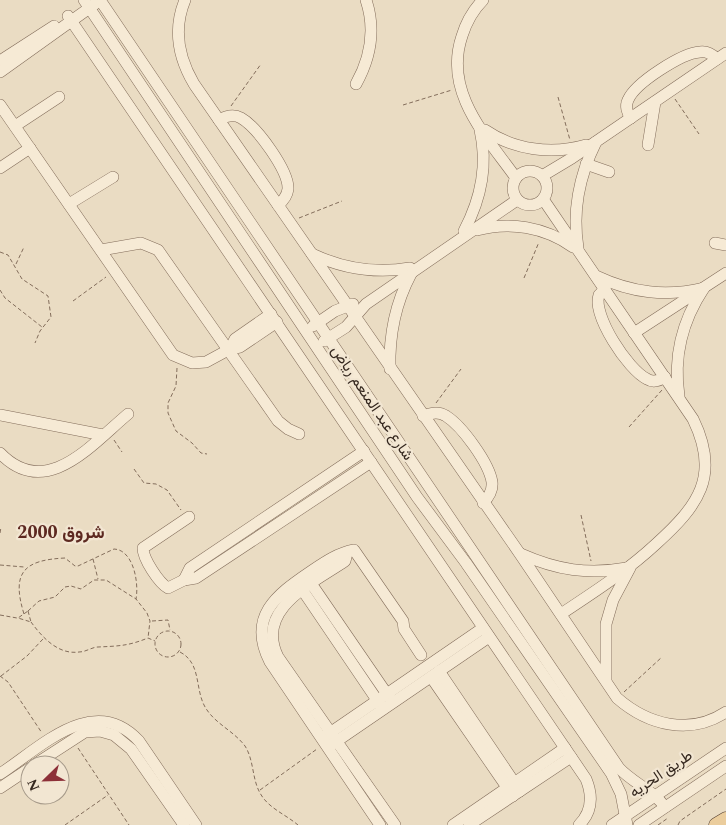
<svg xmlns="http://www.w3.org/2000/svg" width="726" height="825" viewBox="0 0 726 825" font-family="Spectral,Vazirmatn,serif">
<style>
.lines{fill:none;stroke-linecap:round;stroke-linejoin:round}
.minor-casing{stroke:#836d5b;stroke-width:12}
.major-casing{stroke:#513c2f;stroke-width:15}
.path{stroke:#836d5b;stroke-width:1;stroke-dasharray:4 2.5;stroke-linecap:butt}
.minor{stroke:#f6ead5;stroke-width:11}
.major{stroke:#ebcd9d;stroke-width:14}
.labels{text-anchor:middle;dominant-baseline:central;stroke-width:4.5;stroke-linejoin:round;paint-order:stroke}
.street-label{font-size:15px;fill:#34271e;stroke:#f2e6d2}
.quarter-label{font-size:18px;font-weight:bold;fill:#5d2921;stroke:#f2e6d2}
</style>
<rect width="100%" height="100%" fill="#eadcc3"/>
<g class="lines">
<!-- minor casing -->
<g class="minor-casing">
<g id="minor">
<path d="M84,0L417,497L466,563L611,773L621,794L627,825"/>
<path d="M100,0L619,768C633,783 654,791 665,807"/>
<path d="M185,0C173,29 178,57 194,84L520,554L617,698C648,725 690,736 726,712"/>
<path d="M483,0C473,10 466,23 462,36C443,92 486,136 516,178"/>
<path d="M68,16L586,779C593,796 592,812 579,825"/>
<path d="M0,61L54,26"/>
<path d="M0,72L95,4"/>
<path d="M356,84C371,57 376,30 366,0"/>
<path d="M0,105L173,355L192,363L206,362L230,349L240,347L277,322"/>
<path d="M631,118C627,113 625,106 628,100C635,83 682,53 700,52C707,51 713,55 717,59"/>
<path d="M219,120C226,116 234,114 241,118C257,127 289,171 288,189C287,197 283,201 278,205"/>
<path d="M15,126L59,97"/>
<path d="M485,130C514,150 552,155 586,145"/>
<path d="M648,145L655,102"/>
<path d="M586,164L609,172"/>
<path d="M0,168L30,148"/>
<circle cx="530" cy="188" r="17"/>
<path d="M542,176L572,158L726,53"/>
<path d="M543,199L693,419C721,476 698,506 656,544C627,571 594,592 561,614"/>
<path d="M69,204L113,177"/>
<path d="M477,230C509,221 545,227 573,247"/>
<path d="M464,231C481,199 488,165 480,130"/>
<path d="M715,243L726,245"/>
<path d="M578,248C572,210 579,176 596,142"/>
<path d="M101,250L141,243L158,250L278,421L288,429L299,434"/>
<path d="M312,254C344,269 375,274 410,268"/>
<path d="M596,276C632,293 666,297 704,288"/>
<path d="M605,289L599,295C592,315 628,370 647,379C653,383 659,381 665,377"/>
<path d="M313,326L335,311L353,304"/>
<path d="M634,333L726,273"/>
<path d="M324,341L346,327L366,304L517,200"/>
<path d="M230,349L235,339L271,314"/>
<path d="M390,369C389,335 395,304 411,274"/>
<path d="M679,396C673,356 682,321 704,288"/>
<path d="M0,415L103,435"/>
<path d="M423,416C430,413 439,411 446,416C462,426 489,463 492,482C493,491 489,497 483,503"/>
<path d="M0,453C46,501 92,444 128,414"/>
<path d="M189,517L143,548C143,559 159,583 168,588L184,580L196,578L371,462"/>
<path d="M347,553L345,561C313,583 254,609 278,657L395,825"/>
<path d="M521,554C557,570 588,575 627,568"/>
<path d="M308,579L391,700"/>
<path d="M184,580L190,568L364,451"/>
<path d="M299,585L381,706"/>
<path d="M439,671L520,791"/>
<path d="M431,677L513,796"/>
<path d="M606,679V624L613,600L630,568"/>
<path d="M324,737L483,628"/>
<path d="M331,745L489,637"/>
<path d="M34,765L85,732L100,731L114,735L131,749L184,825"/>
<path d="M0,774C41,747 94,692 139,741L196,825"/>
<path d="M0,788L30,768"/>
<path d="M380,825L270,662C247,617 276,595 310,572C325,562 338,553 354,550L403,621L404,629L421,655"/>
<path d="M453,825L565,748"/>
<path d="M469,825L571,757"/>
<path d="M612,825L726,748"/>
<path d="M639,825L726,766"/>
</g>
</g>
<!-- major casing -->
<g class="major-casing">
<path id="major" d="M716,825L726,819"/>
</g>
<!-- path -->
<g class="path">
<path d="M558,97L570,140"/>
<path d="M675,99L699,134"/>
<path d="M403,105L452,90"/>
<path d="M231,106L261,64"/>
<path d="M299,218L342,201"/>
<path d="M0,252L8,255L22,279L48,296L51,317L40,331L35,343"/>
<path d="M16,264L24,247"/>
<path d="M524,278L539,242"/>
<path d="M0,290L5,298L42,327"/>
<path d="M73,301L106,277"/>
<path d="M177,368L176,386L168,403V413L176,431L192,443L201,453L207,454"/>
<path d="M436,403L461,369"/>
<path d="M629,427L662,390"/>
<path d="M114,440L122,452"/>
<path d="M134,469L144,483L156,484L167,490L181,510"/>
<path d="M581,515L591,561"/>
<path d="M0,533L1,527"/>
<path d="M93,559L98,579"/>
<path d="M0,565L24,567"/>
<path d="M28,611L39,601L55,597L65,587L71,586L81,589L94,580H106L136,599L147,613L150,621L148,638"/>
<path d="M28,611L31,622L18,618Z"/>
<path d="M24,614C11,572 24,560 65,558L75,566H78L114,549C134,550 139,584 136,599"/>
<path d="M0,615L17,618"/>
<path d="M152,621L168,620L170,630"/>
<path d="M31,622C42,637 58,655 79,652C86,652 92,647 98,647C119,646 128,646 148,638L155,641"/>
<circle cx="168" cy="644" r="13"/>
<path d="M180,652C201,663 195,687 204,705C213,723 233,730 245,746C254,760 252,779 260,793C268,808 285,814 298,825"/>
<path d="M0,676L8,682L42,733"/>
<path d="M1,676L27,656L43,639"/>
<path d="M624,692L662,657"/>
<path d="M78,748L129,825"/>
<path d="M260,790L317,749"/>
<path d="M65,825L108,795"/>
<path d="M658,825L668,818"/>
<path d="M678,825L680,821L726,789"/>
</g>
<!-- minor -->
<use href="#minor" class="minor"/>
<!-- major -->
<use href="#major" class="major"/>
</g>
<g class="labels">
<!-- street labels -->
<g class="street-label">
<text transform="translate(372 403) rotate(56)">شارع عبد المنعم رياض</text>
<text transform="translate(661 774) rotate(-34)">طريق الحريه</text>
</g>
<!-- quarter labels -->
<g class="quarter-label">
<text x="61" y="532">شروق 2000</text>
</g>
</g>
<!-- north arrow -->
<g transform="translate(45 780) rotate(247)"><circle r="24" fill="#f2e6d2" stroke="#a69a8a"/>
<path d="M0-4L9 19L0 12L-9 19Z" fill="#8d3038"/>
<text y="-8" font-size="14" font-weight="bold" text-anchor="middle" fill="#34271e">N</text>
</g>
</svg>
